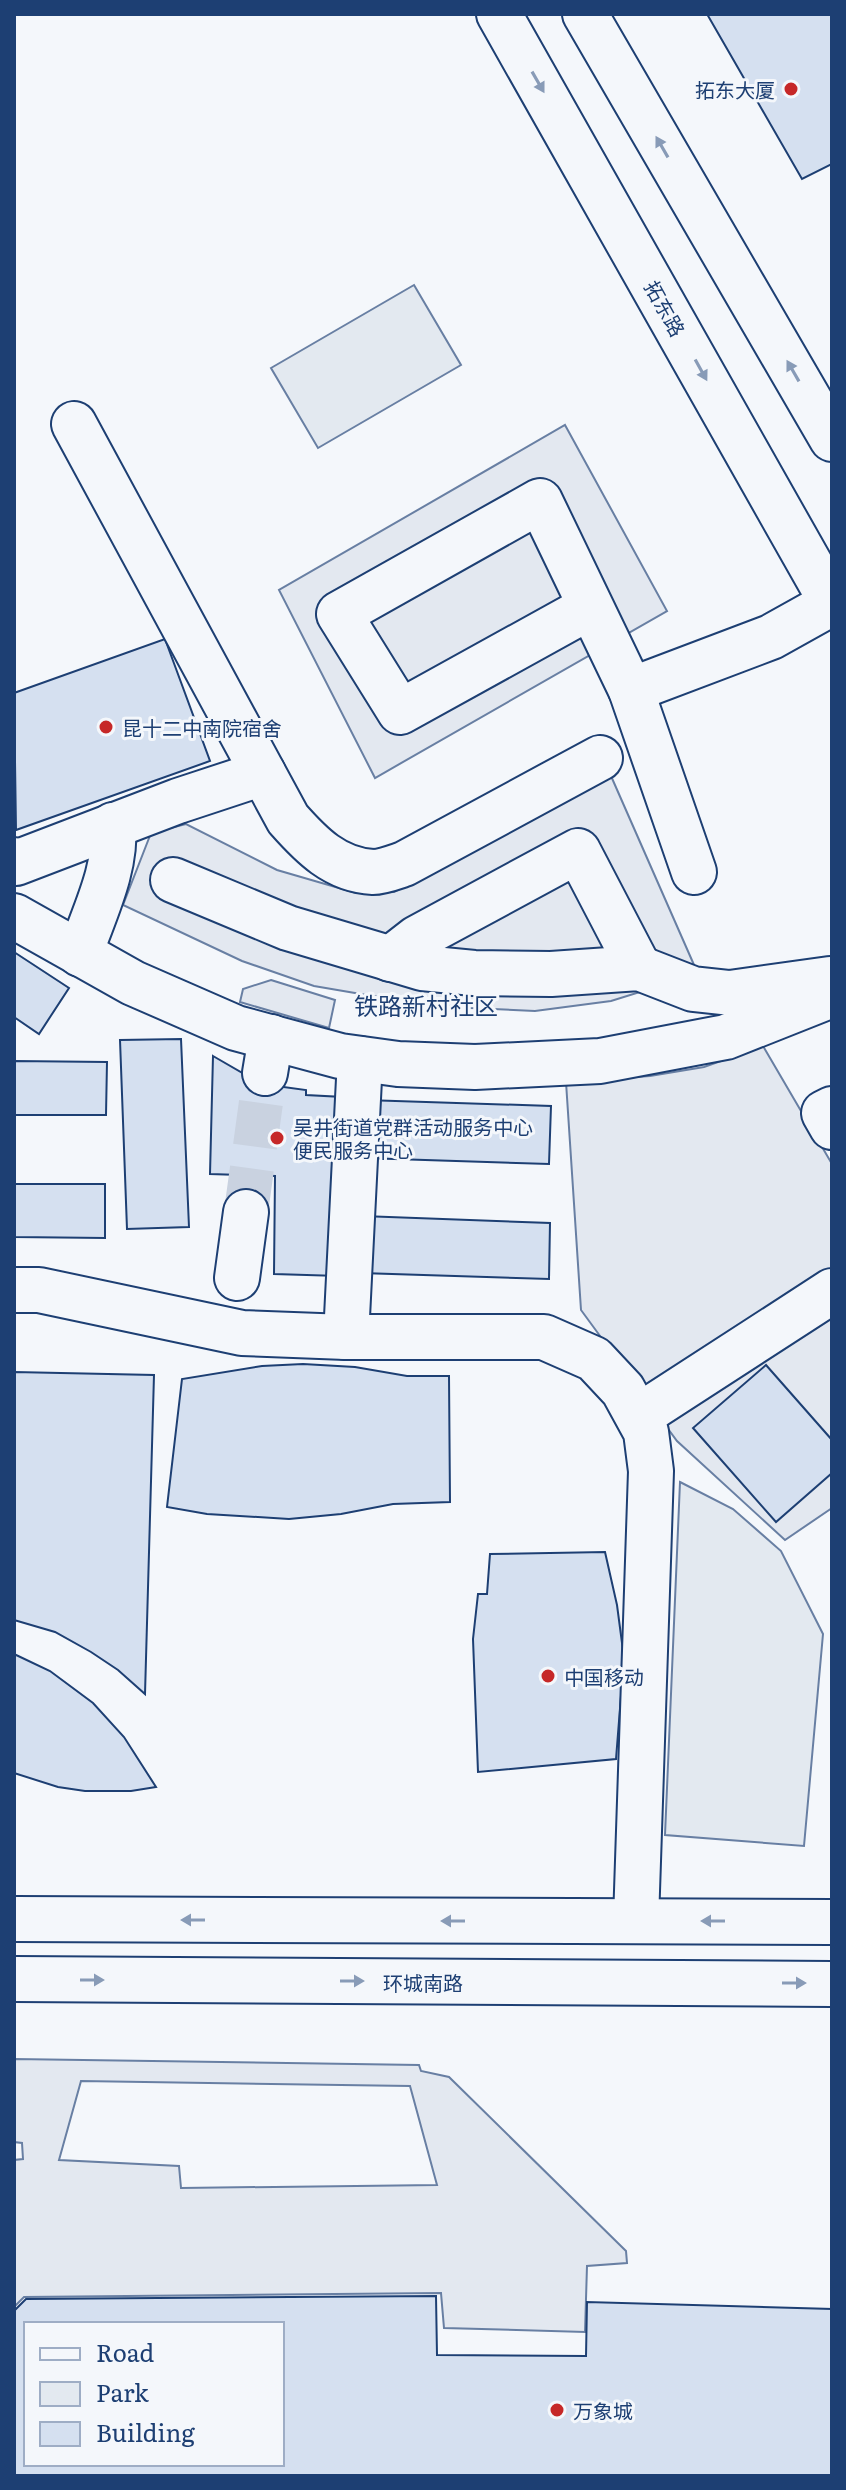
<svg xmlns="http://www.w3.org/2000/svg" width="846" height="2490" viewBox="0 0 846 2490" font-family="Literata,'Noto Sans SC',serif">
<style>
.green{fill:#e3e9f0;stroke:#687fa3;stroke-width:2}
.parking{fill:#e3e8f0;stroke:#687fa3;stroke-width:2;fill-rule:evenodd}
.building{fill:#d5e0f0;stroke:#1d3f73;stroke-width:2;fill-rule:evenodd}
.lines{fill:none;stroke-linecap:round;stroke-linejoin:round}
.minor-tunnel{stroke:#c9d2e0;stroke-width:44;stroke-dasharray:44 22;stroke-linecap:butt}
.minor-casing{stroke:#1d3f73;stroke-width:48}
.major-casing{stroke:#1d3f73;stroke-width:48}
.minor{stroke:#f4f7fb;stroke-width:44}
.major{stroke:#f4f7fb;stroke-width:44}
.oneway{fill:#889bb7}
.poi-dot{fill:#c62828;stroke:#f4f7fb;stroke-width:3}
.labels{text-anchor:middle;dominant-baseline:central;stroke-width:6;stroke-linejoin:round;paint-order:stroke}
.poi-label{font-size:20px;fill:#1d3f73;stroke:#f4f7fb;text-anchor:start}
.street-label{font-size:20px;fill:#1d3f73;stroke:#f4f7fb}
.quarter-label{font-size:24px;fill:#1d3f73;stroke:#f4f7fb}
</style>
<rect width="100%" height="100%" fill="#f4f7fb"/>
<!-- green -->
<g class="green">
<path d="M414,285L461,365L318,448L271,368Z"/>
<path d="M680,1482L733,1509L781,1551L823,1634L804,1846L665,1835Z"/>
</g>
<!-- parking -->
<g class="parking">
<path d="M565,425L667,611L375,778L279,590Z"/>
<path d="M611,776L698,974L611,1001L535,1011L470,1008L396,1000L314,986L242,961L123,905L151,833L186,824L277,870L356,893L394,892Z"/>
<path d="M271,980L335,1000L329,1028L240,1002L243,989Z"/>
<path d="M763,1046L832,1164V1508L785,1540L677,1441L581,1310L566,1082L650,1076L704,1067Z"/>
<path d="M14,2059L419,2065L421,2071L449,2077L626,2251L627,2263L587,2266L585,2332L444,2328L441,2293L24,2297L14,2307V2160L23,2159L22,2143L14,2142ZM81,2081L410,2086L437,2185L181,2188L179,2166L59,2160Z"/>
</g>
<!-- building -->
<g class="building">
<path d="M707,14H832V164L802,179Z"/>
<path d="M165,639L210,761L16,830L14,693Z"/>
<path d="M14,952L69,988L39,1034L14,1017Z"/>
<path d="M181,1039L189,1227L127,1229L120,1040Z"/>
<path d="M213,1056L253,1079L269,1085L306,1090V1095L343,1097L339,1276L274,1274L275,1176L210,1174Z"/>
<path d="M14,1061L107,1062L106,1115H14Z"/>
<path d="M365,1100L551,1106L549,1164L364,1158Z"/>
<path d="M14,1184H105V1238L14,1237Z"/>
<path d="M362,1216L550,1223L549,1279L361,1273Z"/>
<path d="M303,1364L355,1367L407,1376H449L450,1502L393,1504L341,1514L289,1519L207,1514L167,1507L182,1379L262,1366Z"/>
<path d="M766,1365L832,1440V1473L776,1522L693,1428Z"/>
<path d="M14,1372L154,1375L145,1694L118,1670L91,1652L55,1632L14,1620Z"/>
<path d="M605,1552L617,1605L624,1658L616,1759L478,1772L473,1639L478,1594H487L490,1554Z"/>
<path d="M14,1654L50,1671L93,1703L124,1737L156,1787L131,1791H85L58,1787L14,1773Z"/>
<path d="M436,2296L437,2355L586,2356L587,2302L832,2309V2476H14V2311L26,2299ZM26,2324H282V2464H26Z"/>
</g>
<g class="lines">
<!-- minor-tunnel -->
<path class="minor-tunnel" d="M246,1212L265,1073"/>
<!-- minor casing -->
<g class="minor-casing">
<g id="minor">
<path d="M74,424L288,819C311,845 335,870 373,872C382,872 395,867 404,864L600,758"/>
<path d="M590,607L400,712L339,614L540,501L631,690L694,872"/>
<path d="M631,690L771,637L832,603"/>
<path d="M14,860L16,863L178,801L263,773"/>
<path d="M173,880L288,928L422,968L474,973L551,974L639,968L693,989L730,993L830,979"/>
<path d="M14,916L133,983L236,1028L340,1056L398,1064L475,1067L600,1061L726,1037L832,995"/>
<path d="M80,954C94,913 117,869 113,825"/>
<path d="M390,959L417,938L578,851L639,968"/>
<path d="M265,1073L271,1037"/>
<path d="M832,1109L824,1113L832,1127"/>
<path d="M237,1278L246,1212"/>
<path d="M14,1290H39L242,1333L346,1337H544L594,1359L623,1390L646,1432L651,1471L636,1921"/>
<path d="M346,1337L360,1059"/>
<path d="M639,1416L832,1291"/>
</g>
</g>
<!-- major casing -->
<g class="major-casing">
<g id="major">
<path d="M499,14L832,603"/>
<path d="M585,14L832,439"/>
<path d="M14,1919L832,1922"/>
<path d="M14,1979L832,1984"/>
</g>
</g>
<!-- minor -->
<use href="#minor" class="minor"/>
<!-- major -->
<use href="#major" class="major"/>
</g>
<!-- one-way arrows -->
<defs><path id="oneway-solid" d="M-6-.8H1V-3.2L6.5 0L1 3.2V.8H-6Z" transform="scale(2)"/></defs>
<g class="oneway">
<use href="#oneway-solid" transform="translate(538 82) rotate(60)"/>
<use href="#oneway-solid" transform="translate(662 147) rotate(-120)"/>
<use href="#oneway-solid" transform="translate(701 370) rotate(61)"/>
<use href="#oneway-solid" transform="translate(793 371) rotate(-120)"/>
<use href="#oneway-solid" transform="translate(193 1920) rotate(-180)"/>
<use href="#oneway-solid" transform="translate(453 1921) rotate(-180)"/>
<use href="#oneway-solid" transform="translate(713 1921) rotate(-180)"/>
<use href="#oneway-solid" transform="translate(92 1980)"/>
<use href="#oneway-solid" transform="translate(352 1981)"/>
<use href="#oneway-solid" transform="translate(794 1983)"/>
</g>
<!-- markers -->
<g class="poi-dot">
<circle cx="791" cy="89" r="8"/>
<circle cx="106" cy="727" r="8"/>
<circle cx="277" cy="1138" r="8"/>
<circle cx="548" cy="1676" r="8"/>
<circle cx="557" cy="2410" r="8"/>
</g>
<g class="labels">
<!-- poi labels -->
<g class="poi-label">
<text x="775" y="89" text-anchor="end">拓东大厦</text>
<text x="122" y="727">昆十二中南院宿舍</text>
<text x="293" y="1126">吴井街道党群活动服务中心<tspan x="293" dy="23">便民服务中心</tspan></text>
<text x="564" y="1676">中国移动</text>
<text x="573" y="2410">万象城</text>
</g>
<!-- street labels -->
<g class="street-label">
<text transform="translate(666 308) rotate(61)">拓东路</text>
<text x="423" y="1982">环城南路</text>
</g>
<!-- quarter labels -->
<g class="quarter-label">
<text x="426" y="1004">铁路新村社区</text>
</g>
</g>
<!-- border -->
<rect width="846" height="2490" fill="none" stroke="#1d3f73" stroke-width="32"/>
<!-- legend -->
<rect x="24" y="2322" width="260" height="144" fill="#f4f7fb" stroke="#9eadc5" stroke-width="2"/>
<rect x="40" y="2348" width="40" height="12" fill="#f4f7fb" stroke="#9eadc5" stroke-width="2"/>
<text x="96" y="2362" font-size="24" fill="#1d3f73">Road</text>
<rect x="40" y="2382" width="40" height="24" fill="#e3e9f0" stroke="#9eadc5" stroke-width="2"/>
<text x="96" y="2402" font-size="24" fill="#1d3f73">Park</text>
<rect x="40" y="2422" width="40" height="24" fill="#d5e0f0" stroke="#9eadc5" stroke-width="2"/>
<text x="96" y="2442" font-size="24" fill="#1d3f73">Building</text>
</svg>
